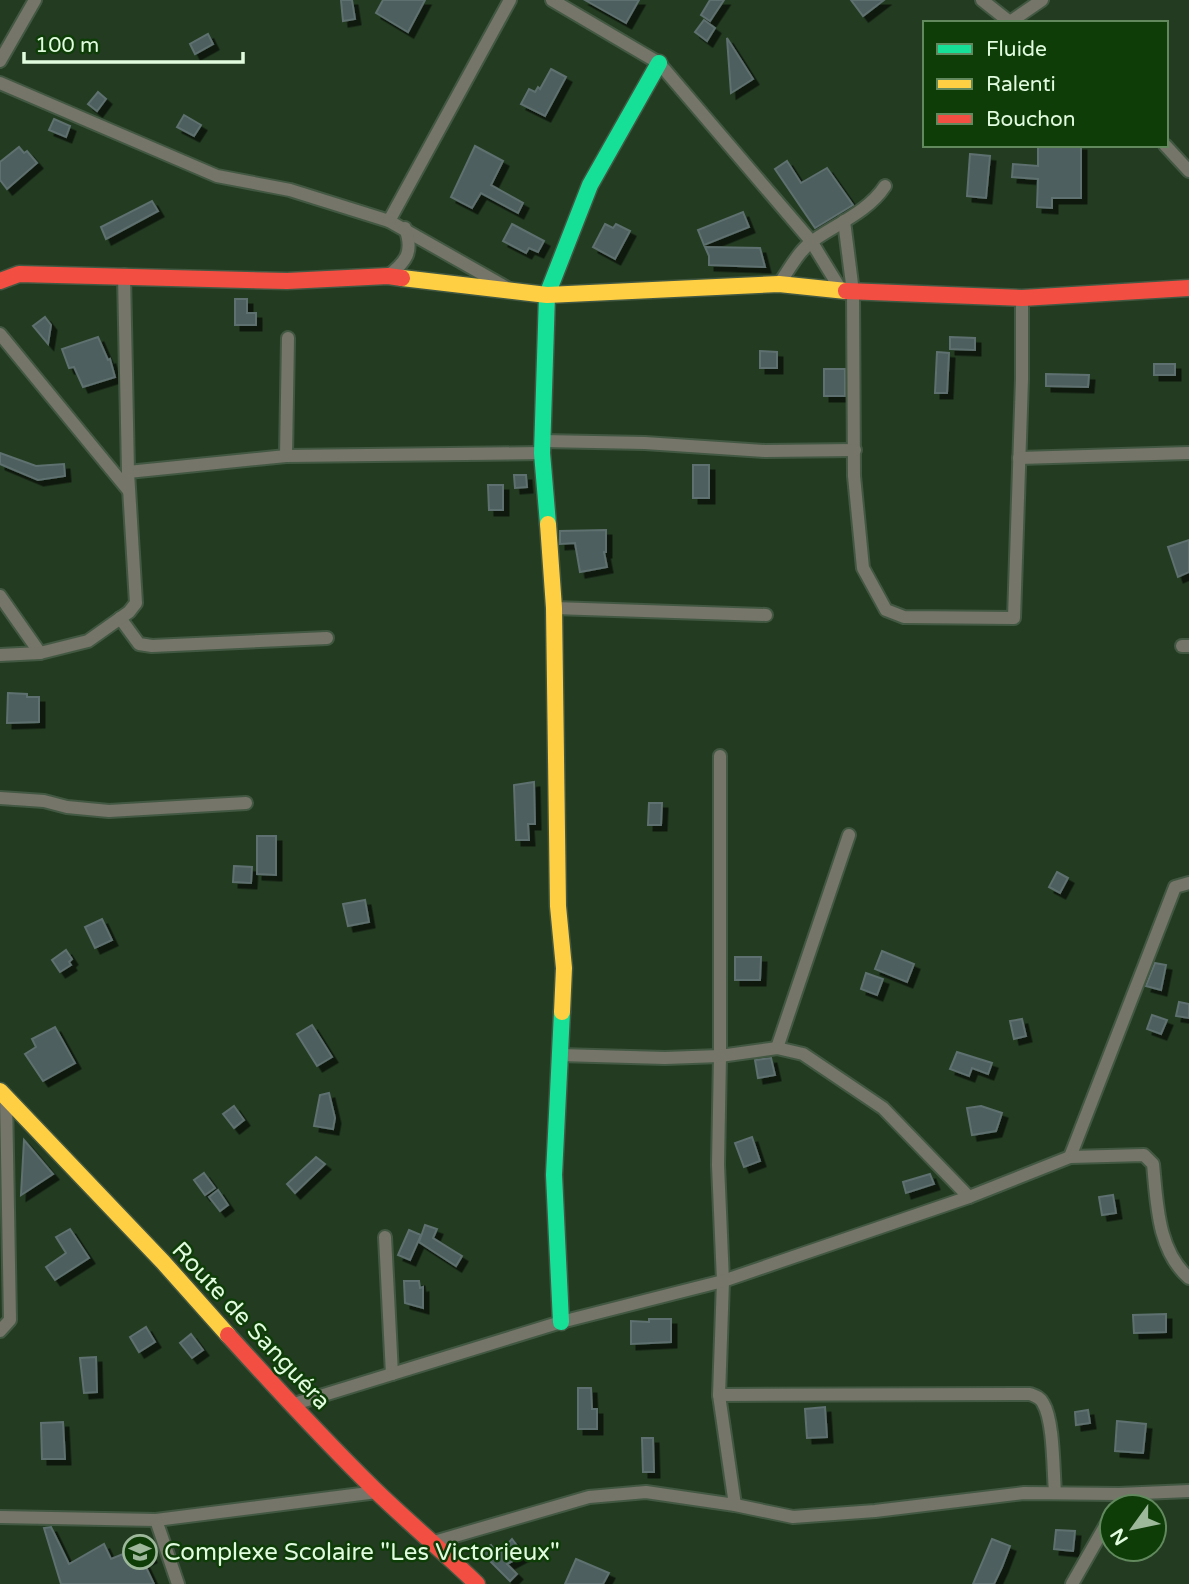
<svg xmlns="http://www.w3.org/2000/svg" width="1189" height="1584" viewBox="0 0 1189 1584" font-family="'Varela Round',sans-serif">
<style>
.building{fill:#4d5f5e;stroke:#5f706f;stroke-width:2;filter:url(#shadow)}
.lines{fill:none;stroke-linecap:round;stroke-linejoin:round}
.street-casing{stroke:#435842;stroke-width:16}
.fast-casing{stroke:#435842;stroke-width:19}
.slow-casing{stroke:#435842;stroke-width:19}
.jam-casing{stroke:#435842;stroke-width:19}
.street{stroke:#757569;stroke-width:12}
.fast{stroke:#16e098;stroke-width:16}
.slow{stroke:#ffcf43;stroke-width:16}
.jam{stroke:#f24e42;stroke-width:16}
.labels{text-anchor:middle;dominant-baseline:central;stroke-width:5;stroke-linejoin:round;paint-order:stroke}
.street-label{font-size:24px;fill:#e1fbde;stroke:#0e3d08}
.poi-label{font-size:24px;fill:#e1fbde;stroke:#0e3d08;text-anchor:start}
</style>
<defs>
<filter id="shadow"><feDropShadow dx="5.5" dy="5.5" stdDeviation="0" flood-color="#0009"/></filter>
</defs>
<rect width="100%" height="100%" fill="#233c21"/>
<!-- building -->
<g class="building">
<path d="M341,0H352L355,19L343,21Z"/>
<path d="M383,0H425L408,32L376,13Z"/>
<path d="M585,0H639L626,23Z"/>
<path d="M710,0H724L710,21L701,15Z"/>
<path d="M851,0H884L863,16Z"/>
<path d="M704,20L715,28L707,41L695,32Z"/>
<path d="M208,34L213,44L195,54L190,44Z"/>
<path d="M727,38L753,79L731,93Z"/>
<path d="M551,69L566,77L545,116L521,104L529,89L535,92L538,87L540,89Z"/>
<path d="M98,92L106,99L97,111L88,104Z"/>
<path d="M184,115L201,125L194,136L177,127Z"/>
<path d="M54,119L70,126L66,137L49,130Z"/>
<path d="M1038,145H1081V198H1052V208L1037,207L1038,179L1012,177L1013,164L1038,166Z"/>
<path d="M475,146L503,161L491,185L523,203L518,213L481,193L472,208L451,197Z"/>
<path d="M19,147L24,153L27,151L37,163L7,189L0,180V162Z"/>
<path d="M970,154L990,156L986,198L967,196Z"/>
<path d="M787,161L801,183L827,168L853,205L815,228L775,169Z"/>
<path d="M152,201L158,211L106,239L101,227Z"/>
<path d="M743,212L749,227L704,245L698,230Z"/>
<path d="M512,224L544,241L538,252L529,248L526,253L503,241Z"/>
<path d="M605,224L613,228L616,224L630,231L615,259L593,247Z"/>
<path d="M705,247L760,248L765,267L709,265V256Z"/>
<path d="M235,299H247V313H256V325H235Z"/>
<path d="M45,317L51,325L48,344L33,326Z"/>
<path d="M98,337L108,360L110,359L115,377L83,387L74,367L69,368L62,349Z"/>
<path d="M950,337L975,338V350L950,349Z"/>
<path d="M760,351L777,352V368H760Z"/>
<path d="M937,352L949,353L947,393H935Z"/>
<rect x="1154" y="364" width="21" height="11"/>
<rect x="824" y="369" width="21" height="27"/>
<path d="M1046,374L1089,375L1088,387L1046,386Z"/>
<path d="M0,453L36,466L64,464L65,476L38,480L0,464Z"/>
<rect x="693" y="465" width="16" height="33"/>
<path d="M514,475H526L527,487L515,488Z"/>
<path d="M488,485H503V510H489Z"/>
<path d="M606,530V552H604L607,567L580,572L575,543L560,544V531Z"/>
<path d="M1189,540V572L1178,577L1168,547Z"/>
<path d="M8,693L27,694V697H39V722L7,723Z"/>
<path d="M534,782L535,824H528L529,840H516L514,785Z"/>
<path d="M649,803H662L661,825H648Z"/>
<path d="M257,836H276V875L257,874Z"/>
<path d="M234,866L252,867L251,883L233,882Z"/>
<path d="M1057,872L1068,878L1060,893L1049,887Z"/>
<path d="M365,900L369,922L348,926L343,904Z"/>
<path d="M102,919L112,940L95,948L85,927Z"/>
<path d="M66,950L72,959L69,962L71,965L60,972L52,960Z"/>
<path d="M882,951L914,964L907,982L875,969Z"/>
<path d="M735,957H761L760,980H735Z"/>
<path d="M1155,963L1166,965L1161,990L1146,986Z"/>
<path d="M866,973L883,979L877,995L861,989Z"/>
<path d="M1179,1002L1189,1004V1018L1176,1016Z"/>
<path d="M1152,1015L1167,1020L1161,1034L1147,1029Z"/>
<path d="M1022,1019L1026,1036L1014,1039L1010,1021Z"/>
<path d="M312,1025L332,1057L317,1066L297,1034Z"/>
<path d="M55,1027L75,1063L43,1081L25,1054L36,1047L32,1039Z"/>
<path d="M957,1052L992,1063L988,1074L972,1068L969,1076L950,1069Z"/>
<path d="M771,1058L775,1075L758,1078L755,1060Z"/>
<path d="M329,1093L335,1118L333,1129L314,1126L320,1095Z"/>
<path d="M234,1106L244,1120L234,1128L223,1114Z"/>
<path d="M981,1106L1002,1113L996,1131L972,1135L967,1108Z"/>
<path d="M752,1137L760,1161L744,1167L735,1143Z"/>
<path d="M24,1140L53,1174L21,1195Z"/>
<path d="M316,1157L325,1164L295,1193L287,1184Z"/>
<path d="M204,1173L215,1188L205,1195L194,1180Z"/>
<path d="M930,1174L934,1184L906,1193L903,1182Z"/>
<path d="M218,1190L228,1205L220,1211L209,1197Z"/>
<path d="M1113,1195L1116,1213L1102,1215L1099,1197Z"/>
<path d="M425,1225L437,1229L433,1238L462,1256L456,1266L419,1242Z"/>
<path d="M70,1229L89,1258L55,1280L46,1267L66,1253L56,1237Z"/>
<path d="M409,1230L421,1235L410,1260L398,1255Z"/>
<path d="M404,1281H419L420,1288L423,1287V1308L405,1303Z"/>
<path d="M1166,1314V1332L1134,1333L1133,1315Z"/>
<path d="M649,1319H671V1342L631,1344V1321L649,1322Z"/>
<path d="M146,1327L155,1342L139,1352L130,1337Z"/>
<path d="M191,1334L203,1350L192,1358L180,1343Z"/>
<path d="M96,1357L97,1392L84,1393L80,1358Z"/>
<path d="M578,1388H591L592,1409H597V1429H578Z"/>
<path d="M825,1407L827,1437L807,1438L805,1409Z"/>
<path d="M1088,1410L1090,1423L1076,1425L1075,1412Z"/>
<path d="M1117,1421L1146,1424L1143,1453L1115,1451Z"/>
<path d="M63,1422L65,1459H42L41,1423Z"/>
<path d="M642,1438H653L654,1472H643Z"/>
<path d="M51,1527L69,1564L104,1544L111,1559L145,1545L151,1557L143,1561L154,1584H61L44,1528Z"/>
<path d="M1056,1530L1075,1531L1073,1551L1054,1549Z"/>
<path d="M512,1539L524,1555L507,1564L517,1574L510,1581L480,1551L491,1545L498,1554Z"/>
<path d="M992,1539L1010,1546L1002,1567L994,1584H973Z"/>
<path d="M576,1559L609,1573L603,1584H565Z"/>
</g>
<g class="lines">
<!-- street casing -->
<g class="street-casing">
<g id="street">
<path d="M552,0L659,63L811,241L841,290"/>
<path d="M982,0L1011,23"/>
<path d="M1010,22L1042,0"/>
<path d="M0,61L35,0"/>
<path d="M0,83L217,176L290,190L389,221L509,289"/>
<path d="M1165,145L1189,171"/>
<path d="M389,221L510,0"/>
<path d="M844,221L853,292L854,476L863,568L886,610L904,617L1014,618L1022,379V298"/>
<path d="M388,276C406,262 414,252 405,228"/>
<path d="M779,284C789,270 799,250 814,240C837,224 869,211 885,186"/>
<path d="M0,334L129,491"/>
<path d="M543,441L645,443L765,451L855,450"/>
<path d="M286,456L288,338"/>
<path d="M1019,458L1189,453"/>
<path d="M128,472L286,456L542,453"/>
<path d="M0,596L40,653"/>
<path d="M554,608L766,615"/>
<path d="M120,618L139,644L152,646L327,638"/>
<path d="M1182,646H1189"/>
<path d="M0,655L40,653L88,641L129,612L136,603L128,472L124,275"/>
<path d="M720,756V1056L718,1165L723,1281L719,1395L735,1505"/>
<path d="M0,798L44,801L67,807L109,811L246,803"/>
<path d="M777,1048L849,835"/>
<path d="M560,1055L665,1058L720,1056L777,1048L803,1054L883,1108L969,1197"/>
<path d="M1070,1157L1175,887L1189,883"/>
<path d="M385,1237L392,1374"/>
<path d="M0,1331L10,1320L6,1098"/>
<path d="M719,1395L1030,1394C1035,1396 1040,1397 1043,1403C1054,1421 1053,1469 1055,1492"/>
<path d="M291,1405L561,1322L723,1281L969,1197L1070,1157L1144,1155L1153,1164C1157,1203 1157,1250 1189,1278"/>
<path d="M0,1517L156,1520L377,1492"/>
<path d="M156,1520L178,1584"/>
<path d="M434,1542L589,1497L646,1492L735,1505L793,1517L875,1511L1024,1493L1119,1494L1189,1491"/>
<path d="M1072,1584L1112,1514"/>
</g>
</g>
<!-- fast casing -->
<g class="fast-casing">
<g id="fast">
<path d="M548,524L542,453L547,295L590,185L659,63"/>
<path d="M561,1322L554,1175L562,1012"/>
</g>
</g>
<!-- slow casing -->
<g class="slow-casing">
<g id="slow">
<path d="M402,278L547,295L779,284L846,291"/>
<path d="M548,524L554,608L558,906L564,968L562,1012"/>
<path d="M0,1091L163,1262L228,1335"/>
</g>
</g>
<!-- jam casing -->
<g class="jam-casing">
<g id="jam">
<path d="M0,281L19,274L287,281L388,276L402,278"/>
<path d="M846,291L1022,298L1189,288"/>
<path d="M228,1335C276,1388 324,1440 375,1490C408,1522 444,1552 477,1584"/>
</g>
</g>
<!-- street -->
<use href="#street" class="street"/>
<!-- fast -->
<use href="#fast" class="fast"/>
<!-- slow -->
<use href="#slow" class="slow"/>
<!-- jam -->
<use href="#jam" class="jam"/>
</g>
<!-- icons -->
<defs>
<g id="school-ring" transform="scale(1.75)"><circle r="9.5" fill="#0e3d08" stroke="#9eb89c" stroke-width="1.5"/><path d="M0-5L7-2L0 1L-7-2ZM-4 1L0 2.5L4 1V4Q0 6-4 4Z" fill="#9eb89c"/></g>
</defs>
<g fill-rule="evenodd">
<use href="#school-ring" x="140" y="1552"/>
</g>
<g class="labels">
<!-- street labels -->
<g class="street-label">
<text transform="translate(251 1326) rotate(47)">Route de Sanguéra</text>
</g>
<!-- poi labels -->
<g class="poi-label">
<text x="164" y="1552">Complexe Scolaire "Les Victorieux"</text>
</g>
</g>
<!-- legend -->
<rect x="923" y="21" width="245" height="126" fill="#0e3d08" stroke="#62895e" stroke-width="2"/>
<rect x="937" y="44" width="35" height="10" fill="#16e098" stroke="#62895e" stroke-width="2"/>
<text x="986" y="56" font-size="21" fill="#e1fbde">Fluide</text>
<rect x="937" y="79" width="35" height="10" fill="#ffcf43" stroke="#62895e" stroke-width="2"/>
<text x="986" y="91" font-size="21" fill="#e1fbde">Ralenti</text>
<rect x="937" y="114" width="35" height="10" fill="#f24e42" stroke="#62895e" stroke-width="2"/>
<text x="986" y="126" font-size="21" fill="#e1fbde">Bouchon</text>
<!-- north arrow -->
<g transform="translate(1133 1528) rotate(237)"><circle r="33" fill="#0e3d08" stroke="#62895e" stroke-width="2"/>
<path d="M0-5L12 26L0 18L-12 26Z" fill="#9eb89c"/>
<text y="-10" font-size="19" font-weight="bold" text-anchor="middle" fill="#e1fbde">N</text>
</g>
<!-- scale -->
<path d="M24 52v10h219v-10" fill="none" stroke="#e1fbde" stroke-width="3.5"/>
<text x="35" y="52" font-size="21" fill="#e1fbde" stroke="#0e3d08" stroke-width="5" paint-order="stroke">100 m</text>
</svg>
